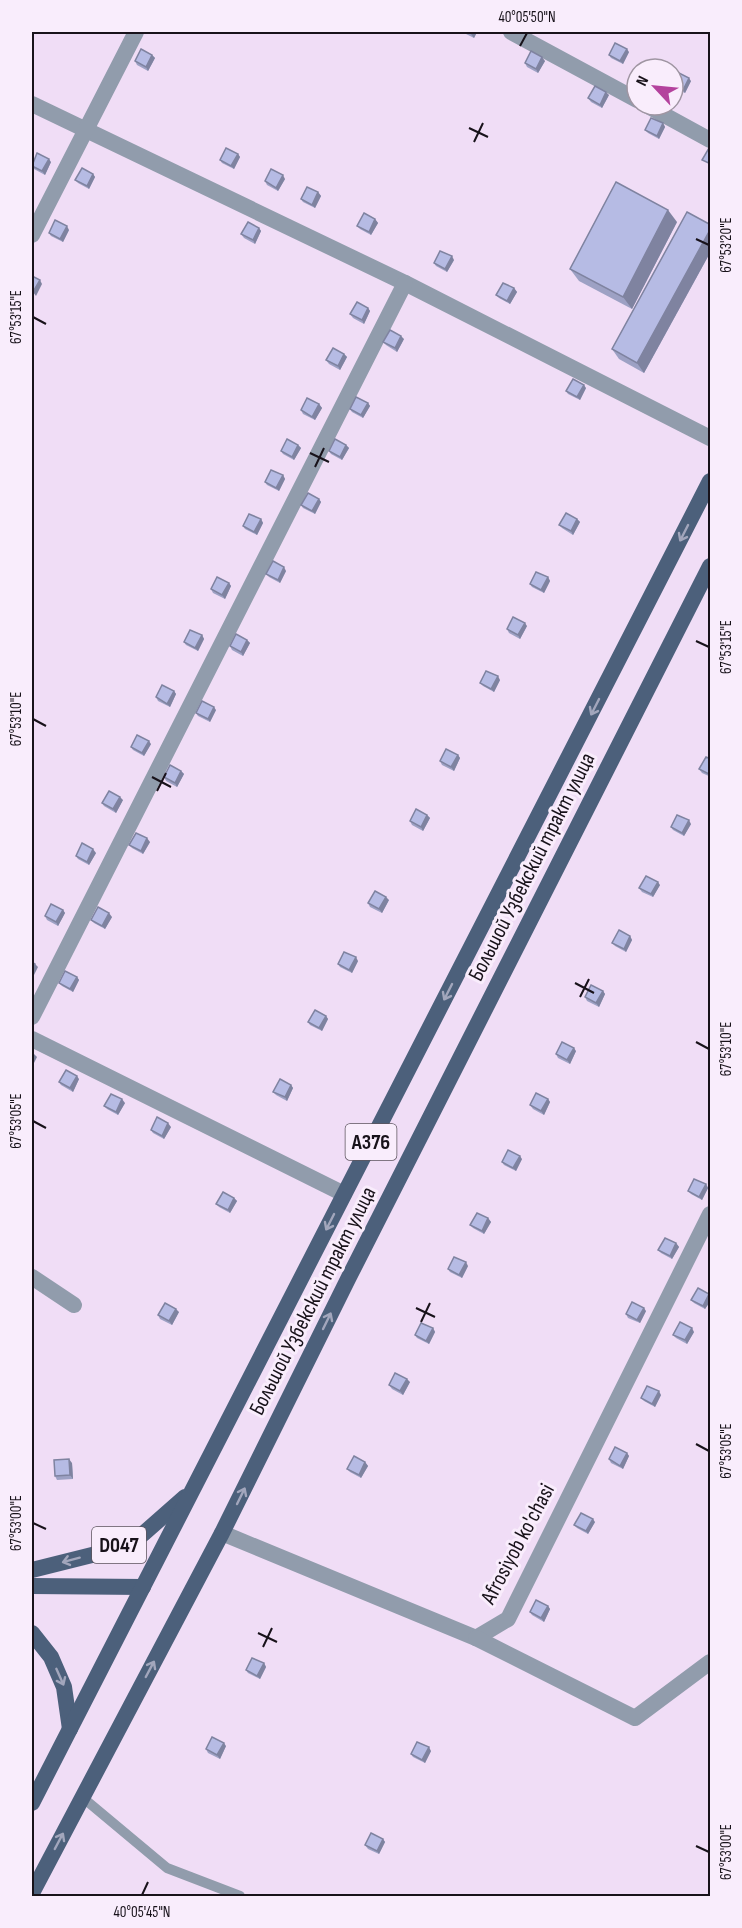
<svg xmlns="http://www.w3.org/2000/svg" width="742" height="1928" viewBox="0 0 742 1928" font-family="'Sofia Sans Condensed',sans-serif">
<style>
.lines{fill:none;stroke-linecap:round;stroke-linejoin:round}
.service{stroke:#919cac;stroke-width:10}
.minor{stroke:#919cac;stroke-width:16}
.primary{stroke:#4c607b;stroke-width:16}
.wall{fill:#9da1c4}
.shaded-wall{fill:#7f83a0}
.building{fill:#b6bbe4;stroke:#7f83a0;stroke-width:1.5}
.oneway{stroke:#a2a6bc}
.ticks{fill:none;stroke:#18121a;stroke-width:2}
.labels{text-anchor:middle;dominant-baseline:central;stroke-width:6;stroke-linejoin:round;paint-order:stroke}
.shield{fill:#f9edfc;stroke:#5c545e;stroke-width:1.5}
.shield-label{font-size:21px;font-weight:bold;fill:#18121a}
.street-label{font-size:22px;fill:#18121a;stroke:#f9edfc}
.neatline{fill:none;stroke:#18121a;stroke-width:2}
.ticks-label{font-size:15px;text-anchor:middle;fill:#18121a}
</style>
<rect width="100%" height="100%" fill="#f0ddf6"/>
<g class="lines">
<!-- service -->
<path class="service" d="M82,1797L167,1868L240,1896"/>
<!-- minor -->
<g class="minor">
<path d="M511,32L637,100"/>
<path d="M32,104L405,283L710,438"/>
<path d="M646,105L710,140"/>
<path d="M32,235L136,32"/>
<path d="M32,1017L405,283"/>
<path d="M32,1039L344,1194"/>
<path d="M32,1277L74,1305"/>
<path d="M222,1533L476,1638L508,1619L710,1214"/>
<path d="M476,1638L635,1718L710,1662"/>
</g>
<!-- primary -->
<g class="primary">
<path d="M32,1570L104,1552L143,1534L185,1497"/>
<path d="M32,1586L143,1587"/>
<path d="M32,1633L51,1657L64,1687L70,1729"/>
<path d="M32,1803L710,481"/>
<path d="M32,1893L222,1533L349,1277L710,566"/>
</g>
</g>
<!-- wall -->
<g class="wall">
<path d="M462,32H477L474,38Z"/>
<path d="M629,52L623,64L611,58L609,55Z"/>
<path d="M152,55L155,58L148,71L137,65L135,61Z"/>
<path d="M545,61L538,73L527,67L525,63Z"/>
<path d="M673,81H691L685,93L674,88Z"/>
<path d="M609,95L602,108L591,102L588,98Z"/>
<path d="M663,123L665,127L659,139L648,133L645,130Z"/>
<path d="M238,154L240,157L234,169L222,163L220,160Z"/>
<path d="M51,162L45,175L34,169L32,166Z"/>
<path d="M93,174L95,177L89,189L78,183L75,180Z"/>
<path d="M285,179L278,191L267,185L265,181Z"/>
<path d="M318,192L321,196L315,208L303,202L301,199Z"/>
<path d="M375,219L378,223L371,235L360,229L357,226Z"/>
<path d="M677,222L632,309L579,281L570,269Z"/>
<path d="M711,225V251L644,373L619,359L612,349Z"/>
<path d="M259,228L261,231L255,244L244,238L241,234Z"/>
<path d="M69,230L63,242L51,236L49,233Z"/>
<path d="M454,260L447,272L436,266L434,263Z"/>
<path d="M514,288L517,292L510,304L499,298L496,295Z"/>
<path d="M368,308L370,311L364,324L353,318L350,314Z"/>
<path d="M404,339L397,352L386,345L383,342Z"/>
<path d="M344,354L347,357L340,370L329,364L326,360Z"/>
<path d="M586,388L580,400L568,394L566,391Z"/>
<path d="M368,403L370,406L363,418L352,412L350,409Z"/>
<path d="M319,404L322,408L315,420L303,414L301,410Z"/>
<path d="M298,445L301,448L294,460L283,454L281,451Z"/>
<path d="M346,445L349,448L342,460L331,454L329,451Z"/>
<path d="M283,475L285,479L279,491L267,485L265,482Z"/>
<path d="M319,499L321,502L315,514L303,508L301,505Z"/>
<path d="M261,519L263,523L257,535L245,529L243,526Z"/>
<path d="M577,519L580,522L573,535L562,528L559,525Z"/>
<path d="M286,571L280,583L269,577L266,574Z"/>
<path d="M548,577L550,581L544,593L532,587L530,584Z"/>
<path d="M229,583L231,586L225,599L213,593L211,589Z"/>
<path d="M527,626L520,639L509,633L507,629Z"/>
<path d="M202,635L204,639L198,651L186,645L184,642Z"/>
<path d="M247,640L250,643L243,656L232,650L230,646Z"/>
<path d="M500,680L494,692L483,686L480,683Z"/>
<path d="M174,691L176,694L170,707L158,701L156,697Z"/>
<path d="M216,710L210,722L198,716L196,713Z"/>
<path d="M151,744L144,756L133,750L131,747Z"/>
<path d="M458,755L460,758L454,771L442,765L440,761Z"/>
<path d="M711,759V777L702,773L699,769Z"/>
<path d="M181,771L184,774L177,787L166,781L164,777Z"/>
<path d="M123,800L116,813L104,806L102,803Z"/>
<path d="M427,815L430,818L423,831L412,825L410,821Z"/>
<path d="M691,824L684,836L673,830L671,827Z"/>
<path d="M150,842L143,854L132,848L129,845Z"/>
<path d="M96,853L89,865L78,859L76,856Z"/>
<path d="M660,885L653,897L642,892L639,888Z"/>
<path d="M389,900L382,913L370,907L368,903Z"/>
<path d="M63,910L65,913L58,926L47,920L45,916Z"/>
<path d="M112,917L105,929L94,923L91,920Z"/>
<path d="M630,936L632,940L626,952L615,946L612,943Z"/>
<path d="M358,961L352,973L340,967L338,964Z"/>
<path d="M77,977L79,980L73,992L62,986L59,983Z"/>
<path d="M603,991L605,994L599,1007L587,1001L585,997Z"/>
<path d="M326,1016L328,1019L322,1031L310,1025L308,1022Z"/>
<path d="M576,1051L570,1064L558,1058L556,1054Z"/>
<path d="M79,1079L73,1092L61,1085L59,1082Z"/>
<path d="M291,1085L293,1088L287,1101L276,1095L273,1092Z"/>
<path d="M548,1099L550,1102L544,1115L533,1109L530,1105Z"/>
<path d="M125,1103L118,1115L107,1109L104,1106Z"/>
<path d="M171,1127L164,1139L153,1133L151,1130Z"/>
<path d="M522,1159L516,1171L504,1165L502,1162Z"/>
<path d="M706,1184L708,1188L702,1200L691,1194L688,1191Z"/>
<path d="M234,1198L237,1201L230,1213L219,1207L216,1204Z"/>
<path d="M488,1218L491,1222L484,1234L473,1228L470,1225Z"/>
<path d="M676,1243L679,1247L672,1259L661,1253L658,1250Z"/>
<path d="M468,1266L462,1278L450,1272L448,1269Z"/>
<path d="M709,1294L711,1295V1300L705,1309L694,1303L691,1300Z"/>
<path d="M646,1311L640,1323L628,1318L626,1314Z"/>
<path d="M179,1312L172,1325L160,1319L158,1315Z"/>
<path d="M433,1328L435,1332L429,1344L417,1338L415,1335Z"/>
<path d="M694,1332L687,1344L676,1338L673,1335Z"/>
<path d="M410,1382L403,1395L392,1389L389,1385Z"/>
<path d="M661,1395L655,1407L644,1401L641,1398Z"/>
<path d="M627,1453L629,1456L623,1469L611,1463L609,1459Z"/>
<path d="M365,1462L368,1466L361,1478L350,1472L347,1469Z"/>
<path d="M72,1463L73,1479L57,1480L55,1476Z"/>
<path d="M595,1522L588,1534L577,1528L574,1525Z"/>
<path d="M548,1606L550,1609L544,1622L532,1615L530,1612Z"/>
<path d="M264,1663L266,1667L260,1679L248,1673L246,1670Z"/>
<path d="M226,1746L220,1759L208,1753L206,1749Z"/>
<path d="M431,1751L425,1763L413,1757L411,1754Z"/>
<path d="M383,1839L385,1842L379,1854L368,1849L365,1845Z"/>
</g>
<!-- shaded-wall -->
<g class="shaded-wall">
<path d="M473,32H477L474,38L471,34Z"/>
<path d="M627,49L629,52L623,64L620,61Z"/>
<path d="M152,55L155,58L148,71L146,67Z"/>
<path d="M542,57L545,61L538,73L536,69Z"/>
<path d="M689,78L691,81L685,93L683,90Z"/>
<path d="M606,92L609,95L602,108L600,105Z"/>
<path d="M663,123L665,127L659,139L657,136Z"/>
<path d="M238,154L240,157L234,169L231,166Z"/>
<path d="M49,159L51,162L45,175L42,171Z"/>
<path d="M93,174L95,177L89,189L87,186Z"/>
<path d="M283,175L285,179L278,191L276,188Z"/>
<path d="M318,192L321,196L315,208L312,205Z"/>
<path d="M668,210L677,222L632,309L623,297Z"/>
<path d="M375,219L378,223L371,235L369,232Z"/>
<path d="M67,226L69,230L63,242L60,239Z"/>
<path d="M259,228L261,231L255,244L253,240Z"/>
<path d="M711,228V251L644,373L637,363Z"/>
<path d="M452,256L454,260L447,272L445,269Z"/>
<path d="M40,280L42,284L36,296L33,292Z"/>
<path d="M514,288L517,292L510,304L507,301Z"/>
<path d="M368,308L370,311L364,324L362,320Z"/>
<path d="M401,336L404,339L397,352L395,348Z"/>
<path d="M344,354L347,357L340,370L338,366Z"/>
<path d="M584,385L586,388L580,400L577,397Z"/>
<path d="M368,403L370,406L363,418L361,415Z"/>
<path d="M319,404L322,408L315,420L312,417Z"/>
<path d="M298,445L301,448L294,460L292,457Z"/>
<path d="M346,445L349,448L342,460L340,457Z"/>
<path d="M283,475L285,479L279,491L276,488Z"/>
<path d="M319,499L321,502L315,514L312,511Z"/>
<path d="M261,519L263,523L257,535L254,532Z"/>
<path d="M577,519L580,522L573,535L571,531Z"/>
<path d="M284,567L286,571L280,583L278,580Z"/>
<path d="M548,577L550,581L544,593L541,590Z"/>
<path d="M229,583L231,586L225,599L222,595Z"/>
<path d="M525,623L527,626L520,639L518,635Z"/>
<path d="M202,635L204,639L198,651L195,648Z"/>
<path d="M247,640L250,643L243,656L241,652Z"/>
<path d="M498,676L500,680L494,692L491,689Z"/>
<path d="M174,691L176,694L170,707L167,704Z"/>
<path d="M214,707L216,710L210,722L208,719Z"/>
<path d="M149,741L151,744L144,756L142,753Z"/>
<path d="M458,755L460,758L454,771L451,767Z"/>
<path d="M181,771L184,774L177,787L175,783Z"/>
<path d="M120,797L123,800L116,813L113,809Z"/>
<path d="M427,815L430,818L423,831L421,827Z"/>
<path d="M689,820L691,824L684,836L682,833Z"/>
<path d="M147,838L150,842L143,854L141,851Z"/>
<path d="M93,849L96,853L89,865L87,862Z"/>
<path d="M658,882L660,885L653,897L651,894Z"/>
<path d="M386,897L389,900L382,913L379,909Z"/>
<path d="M63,910L65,913L58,926L56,922Z"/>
<path d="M109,913L112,917L105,929L102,926Z"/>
<path d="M630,936L632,940L626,952L624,949Z"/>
<path d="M356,957L358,961L352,973L349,970Z"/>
<path d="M35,964L38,967L32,979V971Z"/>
<path d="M77,977L79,980L73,992L70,989Z"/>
<path d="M603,991L605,994L599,1007L596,1003Z"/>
<path d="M326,1016L328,1019L322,1031L319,1028Z"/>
<path d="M574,1048L576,1051L570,1064L567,1060Z"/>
<path d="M34,1054L37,1057L32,1067V1059Z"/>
<path d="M77,1076L79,1079L73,1092L70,1088Z"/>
<path d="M291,1085L293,1088L287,1101L285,1097Z"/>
<path d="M122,1099L125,1103L118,1115L116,1112Z"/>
<path d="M548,1099L550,1102L544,1115L541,1111Z"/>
<path d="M168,1123L171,1127L164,1139L162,1136Z"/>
<path d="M520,1156L522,1159L516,1171L513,1168Z"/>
<path d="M706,1184L708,1188L702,1200L699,1197Z"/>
<path d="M234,1198L237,1201L230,1213L228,1210Z"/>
<path d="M488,1218L491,1222L484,1234L482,1231Z"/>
<path d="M676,1243L679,1247L672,1259L670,1256Z"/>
<path d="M466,1262L468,1266L462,1278L459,1275Z"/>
<path d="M709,1294L711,1295V1300L705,1309L703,1306Z"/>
<path d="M644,1308L646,1311L640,1323L637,1320Z"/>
<path d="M176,1309L179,1312L172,1325L169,1321Z"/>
<path d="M433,1328L435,1332L429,1344L426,1341Z"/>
<path d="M692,1328L694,1332L687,1344L685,1340Z"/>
<path d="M407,1379L410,1382L403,1395L400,1391Z"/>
<path d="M659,1391L661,1395L655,1407L652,1404Z"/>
<path d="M627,1453L629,1456L623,1469L620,1466Z"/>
<path d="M69,1459L72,1463L73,1479L70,1475Z"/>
<path d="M365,1462L368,1466L361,1478L359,1475Z"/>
<path d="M593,1519L595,1522L588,1534L586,1531Z"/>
<path d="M548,1606L550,1609L544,1622L541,1618Z"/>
<path d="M264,1663L266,1667L260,1679L257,1676Z"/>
<path d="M224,1743L226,1746L220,1759L217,1755Z"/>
<path d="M429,1747L431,1751L425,1763L422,1760Z"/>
<path d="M383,1839L385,1842L379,1854L377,1851Z"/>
</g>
<!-- building -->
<g class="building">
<path d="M615,43L627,49L620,61L609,55Z"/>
<path d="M141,49L152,55L146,67L135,61Z"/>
<path d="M531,51L542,57L536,69L525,63Z"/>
<path d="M677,72L689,78L683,90L673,85V81Z"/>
<path d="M595,86L606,92L600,105L588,98Z"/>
<path d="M651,118L663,123L657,136L645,130Z"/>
<path d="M226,148L238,154L231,166L220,160Z"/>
<path d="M709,148L711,149V164L702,160Z"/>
<path d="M37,153L49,159L42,171L32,166Z"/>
<path d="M82,168L93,174L87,186L75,180Z"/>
<path d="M271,169L283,175L276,188L265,181Z"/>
<path d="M616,182L668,210L623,297L570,269Z"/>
<path d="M307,187L318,192L312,205L301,199Z"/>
<path d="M687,212L711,225V228L637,363L612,349Z"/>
<path d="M364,213L375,219L369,232L357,226Z"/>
<path d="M55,220L67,226L60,239L49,233Z"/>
<path d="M248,222L259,228L253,240L241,234Z"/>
<path d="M440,251L452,256L445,269L434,263Z"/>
<path d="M32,276L40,280L33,292H32Z"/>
<path d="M503,283L514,288L507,301L496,295Z"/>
<path d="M357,302L368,308L362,320L350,314Z"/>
<path d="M390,330L401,336L395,348L383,342Z"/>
<path d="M333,348L344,354L338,366L326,360Z"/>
<path d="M573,379L584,385L577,397L566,391Z"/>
<path d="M356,397L368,403L361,415L350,409Z"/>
<path d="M307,398L319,404L312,417L301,410Z"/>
<path d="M287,439L298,445L292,457L281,451Z"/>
<path d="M335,439L346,445L340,457L329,451Z"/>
<path d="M271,470L283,475L276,488L265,482Z"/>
<path d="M308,493L319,499L312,511L301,505Z"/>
<path d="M566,513L577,519L571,531L559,525Z"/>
<path d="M249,514L261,519L254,532L243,526Z"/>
<path d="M273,561L284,567L278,580L266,574Z"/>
<path d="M536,572L548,577L541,590L530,584Z"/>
<path d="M217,577L229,583L222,595L211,589Z"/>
<path d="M513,617L525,623L518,635L507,629Z"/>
<path d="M190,630L202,635L195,648L184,642Z"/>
<path d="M236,634L247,640L241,652L230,646Z"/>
<path d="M486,671L498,676L491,689L480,683Z"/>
<path d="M162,685L174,691L167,704L156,697Z"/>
<path d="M202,701L214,707L208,719L196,713Z"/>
<path d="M137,735L149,741L142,753L131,747Z"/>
<path d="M446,749L458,755L451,767L440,761Z"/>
<path d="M706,757L711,759V775L699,769Z"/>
<path d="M170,765L181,771L175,783L164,777Z"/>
<path d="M109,791L120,797L113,809L102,803Z"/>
<path d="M416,809L427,815L421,827L410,821Z"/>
<path d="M677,815L689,820L682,833L671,827Z"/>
<path d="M136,833L147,838L141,851L129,845Z"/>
<path d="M82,843L93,849L87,862L76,856Z"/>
<path d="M646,876L658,882L651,894L639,888Z"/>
<path d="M375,891L386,897L379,909L368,903Z"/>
<path d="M51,904L63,910L56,922L45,916Z"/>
<path d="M98,907L109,913L102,926L91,920Z"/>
<path d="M619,930L630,936L624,949L612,943Z"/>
<path d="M344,952L356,957L349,970L338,964Z"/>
<path d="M32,962L35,964L32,971Z"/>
<path d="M65,971L77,977L70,989L59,983Z"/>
<path d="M591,985L603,991L596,1003L585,997Z"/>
<path d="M315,1010L326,1016L319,1028L308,1022Z"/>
<path d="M562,1042L574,1048L567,1060L556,1054Z"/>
<path d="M66,1070L77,1076L70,1088L59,1082Z"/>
<path d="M280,1079L291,1085L285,1097L273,1092Z"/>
<path d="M536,1093L548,1099L541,1111L530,1105Z"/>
<path d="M111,1094L122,1099L116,1112L104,1106Z"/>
<path d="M157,1117L168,1123L162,1136L151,1130Z"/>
<path d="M508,1150L520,1156L513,1168L502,1162Z"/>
<path d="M694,1179L706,1184L699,1197L688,1191Z"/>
<path d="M223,1192L234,1198L228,1210L216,1204Z"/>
<path d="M477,1213L488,1218L482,1231L470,1225Z"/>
<path d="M665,1238L676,1243L670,1256L658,1250Z"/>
<path d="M454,1257L466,1262L459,1275L448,1269Z"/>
<path d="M698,1288L709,1294L703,1306L691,1300Z"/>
<path d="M632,1302L644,1308L637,1320L626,1314Z"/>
<path d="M165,1303L176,1309L169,1321L158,1315Z"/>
<path d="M680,1322L692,1328L685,1340L673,1335Z"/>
<path d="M421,1323L433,1328L426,1341L415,1335Z"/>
<path d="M395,1373L407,1379L400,1391L389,1385Z"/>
<path d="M647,1386L659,1391L652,1404L641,1398Z"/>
<path d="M615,1447L627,1453L620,1466L609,1459Z"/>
<path d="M354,1456L365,1462L359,1475L347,1469Z"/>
<path d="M69,1459L70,1475L55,1476L54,1460Z"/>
<path d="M581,1513L593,1519L586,1531L574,1525Z"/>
<path d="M536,1600L548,1606L541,1618L530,1612Z"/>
<path d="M252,1658L264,1663L257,1676L246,1670Z"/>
<path d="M212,1737L224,1743L217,1755L206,1749Z"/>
<path d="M417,1742L429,1747L422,1760L411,1754Z"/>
<path d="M371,1833L383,1839L377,1851L365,1845Z"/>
</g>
<!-- one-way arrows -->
<defs><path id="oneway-shaft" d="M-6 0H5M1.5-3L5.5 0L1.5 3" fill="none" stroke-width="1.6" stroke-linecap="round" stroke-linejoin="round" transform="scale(1.5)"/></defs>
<g class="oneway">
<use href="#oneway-shaft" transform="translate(684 533) rotate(117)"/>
<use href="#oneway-shaft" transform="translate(595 707) rotate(117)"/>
<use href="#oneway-shaft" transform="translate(448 992) rotate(117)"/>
<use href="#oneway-shaft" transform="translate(330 1222) rotate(117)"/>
<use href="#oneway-shaft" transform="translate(327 1321) rotate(-64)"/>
<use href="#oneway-shaft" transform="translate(241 1496) rotate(-64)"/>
<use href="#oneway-shaft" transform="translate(71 1560) rotate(165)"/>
<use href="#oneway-shaft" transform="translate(150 1669) rotate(-62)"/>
<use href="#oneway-shaft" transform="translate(60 1677) rotate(66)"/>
<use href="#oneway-shaft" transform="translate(59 1841) rotate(-62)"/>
</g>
<!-- ticks -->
<path class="ticks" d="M520,46L527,33M469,128L488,137M474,142L483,123M696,239L709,245M33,317L46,324M310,453L329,462M315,467L324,448M696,641L709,647M33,719L46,726M152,777L171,787M157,791L166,773M575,983L594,993M580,997L589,979M696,1042L709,1049M33,1121L46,1128M416,1308L435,1317M421,1322L430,1303M696,1444L709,1451M33,1523L46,1529M258,1633L277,1642M263,1647L272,1628M696,1846L709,1852M142,1895L148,1882"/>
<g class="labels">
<!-- shield labels -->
<g class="shield">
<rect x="345.5" y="1124" width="51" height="36" rx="4.5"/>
<rect x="92" y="1527" width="54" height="36" rx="4.5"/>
</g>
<g class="shield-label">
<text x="371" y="1142">A376</text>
<text x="119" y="1545">D047</text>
</g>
<!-- street labels -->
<g class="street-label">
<text transform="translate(532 867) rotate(-63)">Большой Узбекский тракт улица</text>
<text transform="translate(313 1301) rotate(-63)">Большой Узбекский тракт улица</text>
<text transform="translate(518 1544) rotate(-62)">Afrosiyob ko'chasi</text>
</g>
</g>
<!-- border -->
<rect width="742" height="1928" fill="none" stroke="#f9edfc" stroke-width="66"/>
<!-- north arrow -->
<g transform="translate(655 87) rotate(296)"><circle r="28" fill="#f9edfc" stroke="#9f95a2" stroke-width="1.5"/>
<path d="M0-4.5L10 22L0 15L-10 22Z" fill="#b4429d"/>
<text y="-9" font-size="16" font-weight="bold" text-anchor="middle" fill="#18121a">N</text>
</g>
<rect x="33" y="33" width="676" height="1862" class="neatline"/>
<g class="ticks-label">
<text x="527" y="22">40°05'50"N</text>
<text transform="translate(726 245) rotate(-90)" y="5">67°53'20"E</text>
<text transform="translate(16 317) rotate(-90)" y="5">67°53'15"E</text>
<text transform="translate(726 647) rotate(-90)" y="5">67°53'15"E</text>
<text transform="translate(16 719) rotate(-90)" y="5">67°53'10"E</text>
<text transform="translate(726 1049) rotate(-90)" y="5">67°53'10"E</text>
<text transform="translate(16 1121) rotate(-90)" y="5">67°53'05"E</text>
<text transform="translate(726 1451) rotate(-90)" y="5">67°53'05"E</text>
<text transform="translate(16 1523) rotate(-90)" y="5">67°53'00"E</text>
<text transform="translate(726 1852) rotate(-90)" y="5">67°53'00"E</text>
<text x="142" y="1917">40°05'45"N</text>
</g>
</svg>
